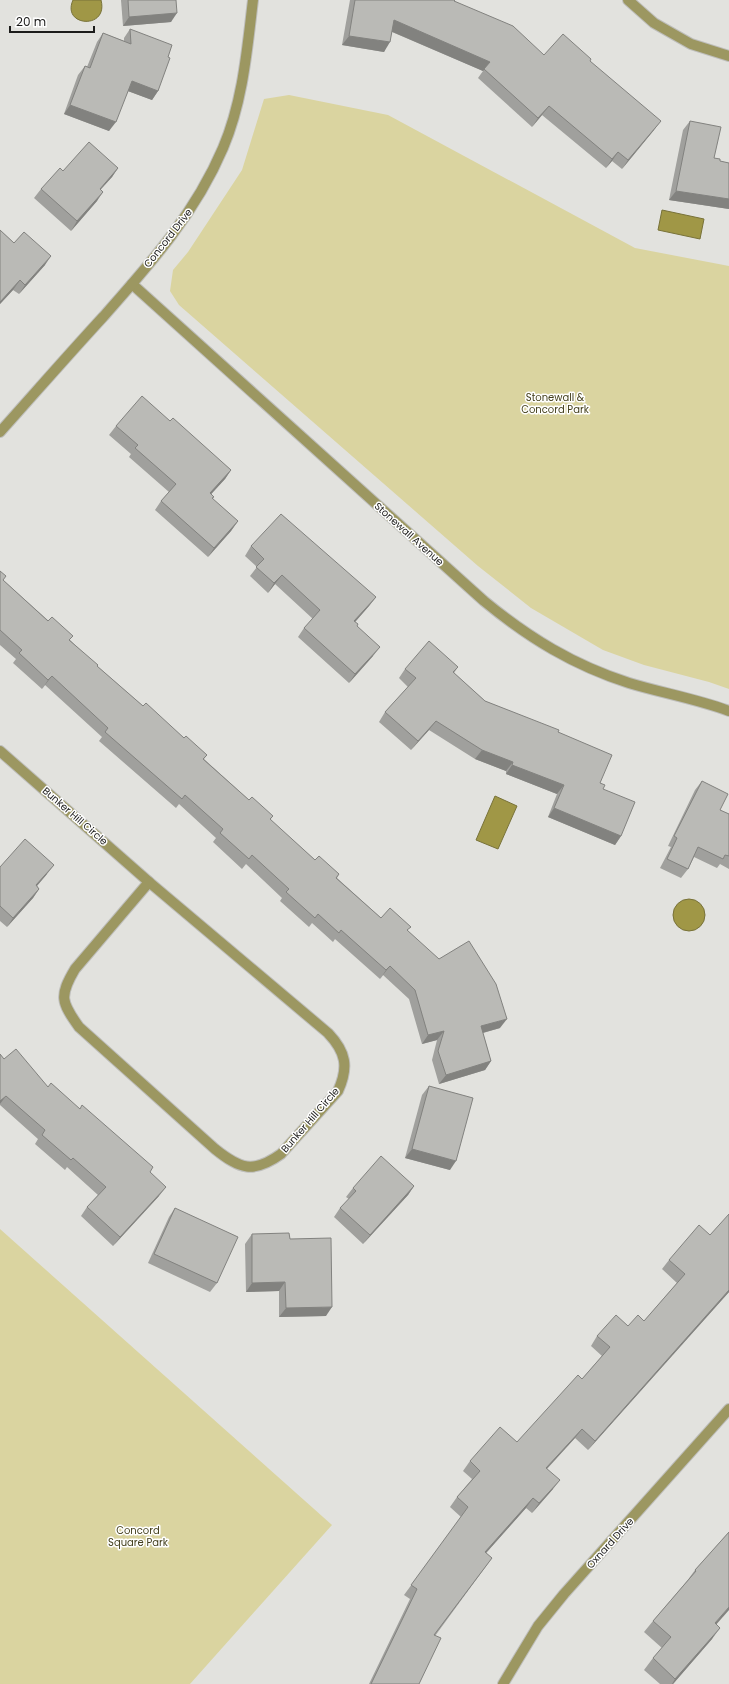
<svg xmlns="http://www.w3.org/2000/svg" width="729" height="1684" viewBox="0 0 729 1684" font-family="Poppins,sans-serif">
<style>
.green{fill:#dad4a0}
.water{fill:#a09746;stroke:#787239}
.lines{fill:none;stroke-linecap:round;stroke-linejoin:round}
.minor-casing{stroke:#bebebb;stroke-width:12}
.minor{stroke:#9c9761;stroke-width:10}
.wall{fill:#a0a09d}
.shaded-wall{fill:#82827f}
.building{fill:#babab6;stroke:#82827f}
.labels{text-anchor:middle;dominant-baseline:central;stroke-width:3;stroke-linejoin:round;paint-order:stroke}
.street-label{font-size:10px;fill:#1c1c1b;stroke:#fff}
.park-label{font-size:10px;fill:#433f1c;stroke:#fff}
</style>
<rect width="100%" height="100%" fill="#e2e2de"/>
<!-- green -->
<g class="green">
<path d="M289,95L388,115L635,248L729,266V689L709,682L644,665L603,650L531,608L478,566L179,305L170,291L173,270L188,252L242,170L264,99Z"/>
<path d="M0,1229L332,1525L190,1684H0Z"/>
</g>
<!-- water -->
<g class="water">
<path d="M73,0H101C109,30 61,27 73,0Z"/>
<path d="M662,210L704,219L700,239L658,230Z"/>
<path d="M495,796L517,806L498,849L476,840Z"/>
<circle cx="689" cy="915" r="16"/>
</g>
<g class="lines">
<!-- minor casing -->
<g class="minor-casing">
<g id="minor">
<path d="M628,0L654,23L691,44L729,56"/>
<path d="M132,284L484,601C529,638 573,665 629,683C662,693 697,699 729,711"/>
<path d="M0,432C34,394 68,355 103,317C150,264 195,214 223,148C243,101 247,50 253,0"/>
<path d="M0,751L149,882"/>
<path d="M149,882L328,1033C346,1052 349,1067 338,1091L281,1154C253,1174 240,1169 215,1149L79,1027C61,1002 59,996 75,969Z"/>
<path d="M503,1684L538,1626L564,1594L729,1409"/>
</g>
</g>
<!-- minor -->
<use href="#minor" class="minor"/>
</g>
<!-- wall -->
<g class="wall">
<path d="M121,0H176L171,22L123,26Z"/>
<path d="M350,0H455L454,1L544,55L590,61L654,130L622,169L612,161L606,168L542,115L532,127L478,78L483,71L392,32L384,52L342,45Z"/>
<path d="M130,29L168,57L158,91L152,100L128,91L109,131L64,114L78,75L85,66L87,67L97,42L103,33L124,41V38Z"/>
<path d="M690,121L714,158L720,161L729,163V209L669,200L683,130Z"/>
<path d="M118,168L112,177L100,190L97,201L71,231L34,198L41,189L63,171Z"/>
<path d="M0,230L14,243L45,265L19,294L13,290L0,304Z"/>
<path d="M170,421L231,470L225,479L211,494L212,499L238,521L231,531L208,557L155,510L161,501L169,492L129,457L131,454L109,435L116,426Z"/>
<path d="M251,546L376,597L369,606L355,622L373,656L349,683L298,637L304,628L313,619L275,584L268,593L250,576L257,567L245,556Z"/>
<path d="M0,571L3,580L70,640L97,666L143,706L184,738L207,755L204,759L249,800L273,816L270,820L315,860L339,874L337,878L381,918L408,931L500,1028L483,1033L491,1061L485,1070L439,1084L432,1060L437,1040L422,1044L409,999L383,975L380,979L335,939L333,942L312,923L309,927L280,901L282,898L246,864L242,869L213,842L216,838L179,804L176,808L99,741L102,737L45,685L42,689L13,663L16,659L0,645Z"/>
<path d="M458,667L454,673L485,701L558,732L600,783L603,789L621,836L615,845L548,817L557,794L506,774V771L475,759L429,730L411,750L379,722L385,712L408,687L399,678L405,669Z"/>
<path d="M702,781L720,810L729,814V869L720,864L717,868L694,857L688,869L681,878L660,868L671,847L668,846L695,790Z"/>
<path d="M0,867L47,874L37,886L39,889L33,898L7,927L0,921Z"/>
<path d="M0,1054L4,1059L48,1087L150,1172L159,1196L113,1246L81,1216L87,1207L98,1195L67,1167L65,1170L35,1144L38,1139L0,1105Z"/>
<path d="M429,1086L450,1170L405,1158L422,1095Z"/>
<path d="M414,1186L408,1195L363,1244L334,1217L340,1208L349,1199L346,1197L353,1188Z"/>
<path d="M175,1208L217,1283L210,1292L148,1263L169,1217Z"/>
<path d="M252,1234L290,1239L326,1316L279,1317V1291L246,1292L245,1244Z"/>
<path d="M669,1260L729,1292L588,1450L575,1438L547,1469L553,1489L532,1513L526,1508L486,1553L492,1558L435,1636L419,1684H369L410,1599L404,1595L461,1517L450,1507L457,1497L472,1479L463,1471L470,1461L517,1442L582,1379L602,1356L591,1346L597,1336L644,1321L677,1283L662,1269Z"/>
<path d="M729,1532L716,1624L712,1639L673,1684H660L644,1670L653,1658L662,1648L644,1632L653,1621L687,1581L695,1570Z"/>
</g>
<!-- shaded-wall -->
<g class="shaded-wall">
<path d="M177,13L171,22L123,26L129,17Z"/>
<path d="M394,20L490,62L483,71L388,30Z"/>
<path d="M349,36L390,42L384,52L342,45Z"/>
<path d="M132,81L158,91L152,100L125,90Z"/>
<path d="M70,105L116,122L109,131L64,114Z"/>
<path d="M549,106L542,115L532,127L538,118Z"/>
<path d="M661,121L654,130L622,169L628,160Z"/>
<path d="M618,152L612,161L606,168L612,159Z"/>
<path d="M118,168L112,177L93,198L100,189Z"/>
<path d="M676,191L729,199V209L669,200Z"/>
<path d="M103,192L97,201L71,231L77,221Z"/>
<path d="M51,256L45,265L19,294L25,285Z"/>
<path d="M20,280L13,290L0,304V302Z"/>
<path d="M231,470L225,479L203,503L210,493Z"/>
<path d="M238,521L231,531L208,557L214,548Z"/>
<path d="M282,575L268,593L274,583Z"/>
<path d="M376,597L369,606L348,630L354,621Z"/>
<path d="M380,647L373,656L349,683L355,674Z"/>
<path d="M52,676L45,685L42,689L48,680Z"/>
<path d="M436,721L429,730L411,750L418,741Z"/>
<path d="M482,750L513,762L506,771L475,759Z"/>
<path d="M512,765L564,785L557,794L506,774Z"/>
<path d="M554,808L621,836L615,845L548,817Z"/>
<path d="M54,865L47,874L29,895L36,885Z"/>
<path d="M39,889L33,898L7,927L13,918Z"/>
<path d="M390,966L383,975L380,979L386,970Z"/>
<path d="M507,1019L500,1028L475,1035L481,1026Z"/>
<path d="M444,1031L437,1040L422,1044L428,1035Z"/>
<path d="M491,1061L485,1070L439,1084L446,1075Z"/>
<path d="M6,1096L0,1104V1101Z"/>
<path d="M412,1149L456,1161L450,1170L405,1158Z"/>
<path d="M414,1186L408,1195L363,1244L370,1235Z"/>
<path d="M166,1187L159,1196L113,1246L120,1237Z"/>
<path d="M285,1282L279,1291L246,1292L252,1283Z"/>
<path d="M729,1290V1292L588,1450L595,1441Z"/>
<path d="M332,1307L326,1316L279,1317L286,1308Z"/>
<path d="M582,1429L575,1438L539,1477L546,1468Z"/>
<path d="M560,1480L553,1489L532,1513L539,1503Z"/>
<path d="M533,1498L526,1508L478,1562L485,1552Z"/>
<path d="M729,1607V1610L707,1635L715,1623Z"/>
<path d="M720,1628L712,1639L673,1684H672L675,1679Z"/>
</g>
<!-- building -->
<g class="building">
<path d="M128,0H176L177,13L129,17Z"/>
<path d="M355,0H455L454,1L513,26L544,55L563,34L591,59L590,61L661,121L628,160L618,152L612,159L549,106L538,118L484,69L490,62L394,20L390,42L349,36Z"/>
<path d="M130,29L172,45L168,57L170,58L158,91L132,81L116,122L70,105L85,66L90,68L103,33L131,44Z"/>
<path d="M690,121L721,127L714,158L720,159V161L729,163V199L676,191Z"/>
<path d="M89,142L118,168L100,189L103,192L77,221L41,189L60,168L63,171Z"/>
<path d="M0,230L14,243L24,232L51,256L25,285L20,280L0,302Z"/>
<path d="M142,396L170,421L173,418L231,470L210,493L214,497L212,498L238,521L214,548L161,501L176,484L135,448L138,445L116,426Z"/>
<path d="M281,514L376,597L354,621L358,624L357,626L380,647L355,674L304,628L320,610L282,575L274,583L256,567L264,559L251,546Z"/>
<path d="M0,571L6,576L3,580L48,621L52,617L73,636L69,640L98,665L97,666L143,706L146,703L184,738L186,736L207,755L203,759L249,800L252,797L273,816L270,819L315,860L319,856L339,874L336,878L381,918L390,908L411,927L407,930L439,959L469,941L496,984L507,1019L481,1026L491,1061L446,1075L438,1051L444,1031L428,1035L415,990L390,966L386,970L341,930L339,933L318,914L315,918L286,892L289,889L252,855L249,859L220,833L223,829L185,795L182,799L105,732L108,728L52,676L48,680L19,653L22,650L0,630Z"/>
<path d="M429,641L458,667L453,672L485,701L559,730L558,732L612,755L600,783L605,785L603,789L635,802L621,836L554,808L564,785L512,765L513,762L482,750L436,721L418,741L385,712L416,678L405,669Z"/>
<path d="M702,781L728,794L720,810L729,814V856L725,855L723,859L698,847L688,869L667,859L677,838L674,836Z"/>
<path d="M25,839L54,865L36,885L39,889L13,918L0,906V867Z"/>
<path d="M16,1049L48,1087L51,1083L80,1109L82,1105L153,1167L150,1172L166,1187L120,1237L87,1207L106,1187L73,1158L71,1160L42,1135L45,1130L6,1096L0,1101V1054L4,1059Z"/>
<path d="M429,1086L473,1098L456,1161L412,1149Z"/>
<path d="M381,1156L414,1186L370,1235L340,1208L356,1191L353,1188Z"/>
<path d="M175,1208L238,1237L217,1283L154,1254Z"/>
<path d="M729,1214V1290L595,1441L582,1429L546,1468L560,1480L539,1503L533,1498L485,1552L492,1558L434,1635L441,1638L419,1684H371L417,1589L411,1585L468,1507L457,1497L480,1471L470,1461L500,1427L517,1442L578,1375L582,1379L610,1347L597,1336L616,1315L628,1326L638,1315L644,1321L685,1274L669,1260L699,1225L710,1235Z"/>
<path d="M289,1233L290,1239L331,1238L332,1307L286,1308L285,1282L252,1283V1234Z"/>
<path d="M729,1532V1607L715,1623L720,1628L675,1679L653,1658L671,1637L653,1621L696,1571L695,1570Z"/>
</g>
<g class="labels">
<!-- street labels -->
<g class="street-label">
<text transform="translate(168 238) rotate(-52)">Concord Drive</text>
<text transform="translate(409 534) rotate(42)">Stonewall Avenue</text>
<text transform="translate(75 816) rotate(41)">Bunker Hill Circle</text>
<text transform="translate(310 1120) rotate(-49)">Bunker Hill Circle</text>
<text transform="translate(610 1543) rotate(-48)">Oxnard Drive</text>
</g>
<!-- park labels -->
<g class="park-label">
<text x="555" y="397">Stonewall &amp;<tspan x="555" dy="12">Concord Park</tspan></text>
<text x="138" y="1530">Concord<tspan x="138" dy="12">Square Park</tspan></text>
</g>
</g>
<!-- scale -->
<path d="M10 26v6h84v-6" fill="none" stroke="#1c1c1b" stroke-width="2"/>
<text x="16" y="26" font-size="12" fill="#1c1c1b" stroke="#ffffff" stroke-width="3" paint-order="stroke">20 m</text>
</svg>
